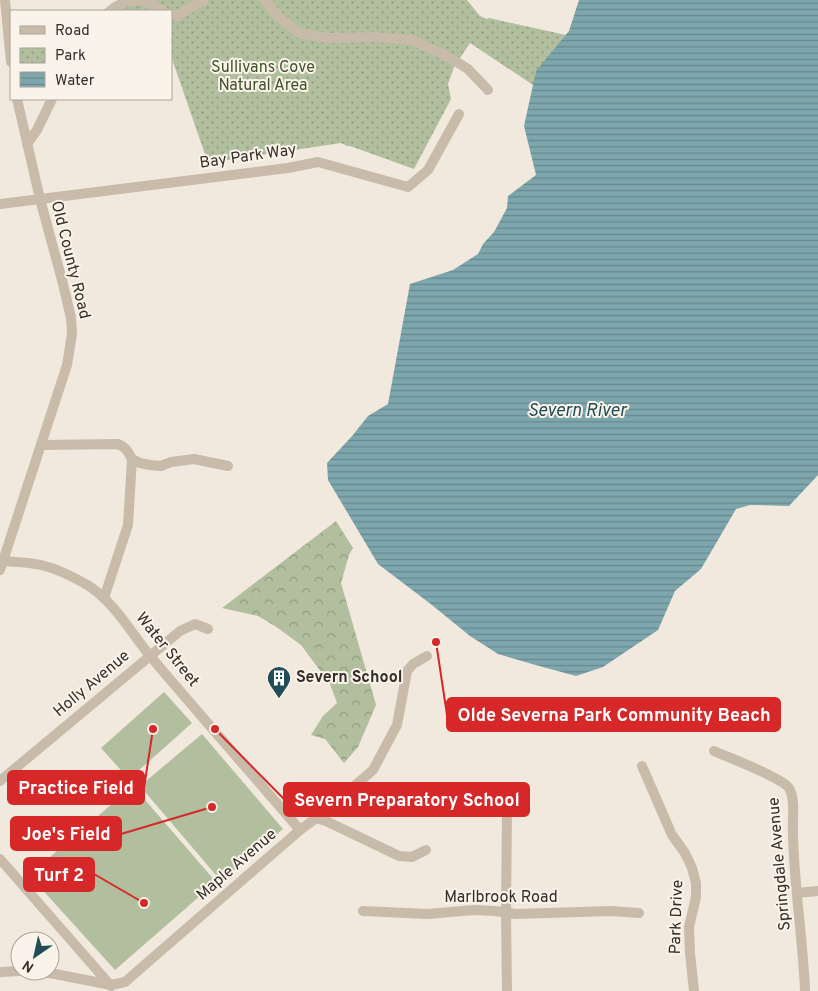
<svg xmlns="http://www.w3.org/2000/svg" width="818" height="991" viewBox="0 0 818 991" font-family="Overpass,sans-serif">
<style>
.grass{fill:#b1bf9e}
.forest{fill:url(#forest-crowns)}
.park{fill:url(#park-dots)}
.water{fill:url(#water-rules)}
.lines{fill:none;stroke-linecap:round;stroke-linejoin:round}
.minor{stroke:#c9bba9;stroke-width:10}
.labels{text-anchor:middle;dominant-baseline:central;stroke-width:4;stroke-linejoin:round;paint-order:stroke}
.park-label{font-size:16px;fill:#42532e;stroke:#f9f3e9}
.street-label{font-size:16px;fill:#362e29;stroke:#f9f3e9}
.poi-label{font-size:16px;font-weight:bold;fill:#362e29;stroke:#f9f3e9;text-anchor:start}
.water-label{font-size:18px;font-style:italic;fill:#204d56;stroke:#f9f3e9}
.leader{fill:none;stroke:#d62828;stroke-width:2}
.callout-dot{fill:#d62828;stroke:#f9f3e9;stroke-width:2}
.callout{fill:#d62828;stroke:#d62828;stroke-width:2}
.callout-label{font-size:18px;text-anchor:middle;font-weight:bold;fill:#fff}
</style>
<defs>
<pattern id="forest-crowns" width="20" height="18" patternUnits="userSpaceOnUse" patternTransform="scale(1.25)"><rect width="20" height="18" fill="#b1bf9e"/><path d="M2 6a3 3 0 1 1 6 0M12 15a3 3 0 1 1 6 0" fill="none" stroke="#919c81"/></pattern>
<pattern id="park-dots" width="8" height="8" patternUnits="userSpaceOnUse" patternTransform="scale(1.25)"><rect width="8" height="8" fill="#b1bf9e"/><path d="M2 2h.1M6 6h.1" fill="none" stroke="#919c81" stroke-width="1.8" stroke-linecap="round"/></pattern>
<pattern id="water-rules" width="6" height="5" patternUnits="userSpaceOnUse" patternTransform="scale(1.25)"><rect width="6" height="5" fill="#7da6ad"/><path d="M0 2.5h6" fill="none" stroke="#67888d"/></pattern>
</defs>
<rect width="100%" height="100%" fill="#f1e9dd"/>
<!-- grass -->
<g class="grass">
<path d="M164,692L192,723L129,779L101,748Z"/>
<path d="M202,734L283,829L221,881L140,786Z"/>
<path d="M133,786L216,882L115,970L29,875Z"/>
</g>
<!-- forest -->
<path class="forest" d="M336,521L353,548L349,555L341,583L376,705L358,747L344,763L325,739L311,735L323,716L337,703L330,684L301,645L275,626L258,616L222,608Z"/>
<!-- park -->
<path class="park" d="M125,0H467L480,16L487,19L489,18L566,35L536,87L470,43L454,67L448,84L451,99L414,169L350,146H347L341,143L208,163L171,56V11H101L118,2Z"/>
<!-- water -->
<path class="water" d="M579,0H818V475L789,506L750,505L736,509L701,569L675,591L658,630L603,667L576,676L532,664L498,654L470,636L432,605L378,564L328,480L327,463L353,435L368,416L388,404L410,284L453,270L478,254L483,244L494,232L507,208L508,196L536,175L524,126L536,71L569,31Z"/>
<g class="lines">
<!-- minor -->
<g class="minor">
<path d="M5,0L11,62"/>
<path d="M143,0L163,11"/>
<path d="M265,0L278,16L299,33L327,38L375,37L412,40L447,56L468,69L488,90"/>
<path d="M110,11C118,3 129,1 140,0"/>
<path d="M171,14L177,16L204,0"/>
<path d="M27,144L37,130L52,99"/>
<path d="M0,204L288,168L318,162L408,187L428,170L459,114"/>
<path d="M41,445L118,444C126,447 128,452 132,459L128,525L104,598"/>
<path d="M132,459L140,463L150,465L161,466L171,462L194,459L228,466"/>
<path d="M3,561C15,562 29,562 41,565C58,569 74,577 89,586C116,604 131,633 151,657C200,715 250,772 300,830"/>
<path d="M0,570L67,365L72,334L71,318L63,284L40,199L17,99"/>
<path d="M714,751C727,757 783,778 789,788C796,798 792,822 793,834C794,886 803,939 805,991"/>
<path d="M642,766L672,835L685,853L692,868L696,883V897L689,927L690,953L694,991"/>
<path d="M0,781L180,631L195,624L208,629"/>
<path d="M507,812L506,913L507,991"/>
<path d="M316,818L326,821L399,856L412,857L426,850"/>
<path d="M0,859L111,986"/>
<path d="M797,893L818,891"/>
<path d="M363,911L428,914L474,910L495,911L516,914L611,911L639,913"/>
<path d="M33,971L55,974L111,985L125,982L300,830L323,813L373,770L397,725L407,671L413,664L427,656"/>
<path d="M0,972L20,971"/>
</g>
</g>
<!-- icons -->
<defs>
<g id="building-pin" transform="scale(1.25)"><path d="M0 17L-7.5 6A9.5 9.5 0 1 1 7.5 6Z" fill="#204d56" stroke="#f9f3e9"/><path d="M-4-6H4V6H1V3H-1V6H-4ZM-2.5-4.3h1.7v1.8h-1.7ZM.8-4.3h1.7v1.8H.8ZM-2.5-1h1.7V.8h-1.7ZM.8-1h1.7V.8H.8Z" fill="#fff"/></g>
</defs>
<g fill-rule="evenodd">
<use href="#building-pin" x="279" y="678"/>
</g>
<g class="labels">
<!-- park labels -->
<g class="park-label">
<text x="263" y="68">Sullivans Cove<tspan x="263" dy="18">Natural Area</tspan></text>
</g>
<!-- street labels -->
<g class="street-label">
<text transform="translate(248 157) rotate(-8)">Bay Park Way</text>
<text transform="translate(70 260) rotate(76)">Old County Road</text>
<text transform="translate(167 650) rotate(51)">Water Street</text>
<text transform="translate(92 684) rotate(-40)">Holly Avenue</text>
<text transform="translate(780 864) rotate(-95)">Springdale Avenue</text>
<text transform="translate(237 865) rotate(-41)">Maple Avenue</text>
<text x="501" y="898">Marlbrook Road</text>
<text transform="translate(677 917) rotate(-88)">Park Drive</text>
</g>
<!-- poi labels -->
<g class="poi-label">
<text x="296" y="678">Severn School</text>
</g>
<!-- water labels -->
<g class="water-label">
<text x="577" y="411">Severn River</text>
</g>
</g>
<!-- callouts -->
<path class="leader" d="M436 642L447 715M153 729L144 788M215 729L284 799M212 807L121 834M144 903L94 874"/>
<g class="callout-dot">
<circle cx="436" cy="642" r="5"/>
<circle cx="153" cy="729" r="5"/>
<circle cx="215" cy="729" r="5"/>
<circle cx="212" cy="807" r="5"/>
<circle cx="144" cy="903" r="5"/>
</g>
<g class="callout">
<rect x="447" y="698" width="333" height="33" rx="5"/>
<rect x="8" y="771" width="136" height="33" rx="5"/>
<rect x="284" y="783" width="245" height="33" rx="5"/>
<rect x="11" y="817" width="110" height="33" rx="5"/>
<rect x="24" y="858" width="70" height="33" rx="5"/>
</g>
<g class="callout-label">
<text x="614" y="721">Olde Severna Park Community Beach</text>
<text x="76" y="794">Practice Field</text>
<text x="407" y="806">Severn Preparatory School</text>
<text x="66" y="840">Joe's Field</text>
<text x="59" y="881">Turf 2</text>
</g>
<!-- legend -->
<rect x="10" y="10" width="162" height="90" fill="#f9f3e9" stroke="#aba49c"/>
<rect x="20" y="26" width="25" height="8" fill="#c9bba9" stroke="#aba49c"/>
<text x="55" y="35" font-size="15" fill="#362e29">Road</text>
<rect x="20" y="48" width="25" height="15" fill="url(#park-dots)" stroke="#aba49c"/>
<text x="55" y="60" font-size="15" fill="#362e29">Park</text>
<rect x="20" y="72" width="25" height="15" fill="url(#water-rules)" stroke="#aba49c"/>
<text x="55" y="85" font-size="15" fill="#362e29">Water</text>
<!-- north arrow -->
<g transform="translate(35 956) rotate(214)"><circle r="24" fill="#f9f3e9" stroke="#aba49c"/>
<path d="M0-4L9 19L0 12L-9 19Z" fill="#204d56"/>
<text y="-8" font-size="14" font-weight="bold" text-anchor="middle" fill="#362e29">N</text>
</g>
</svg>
